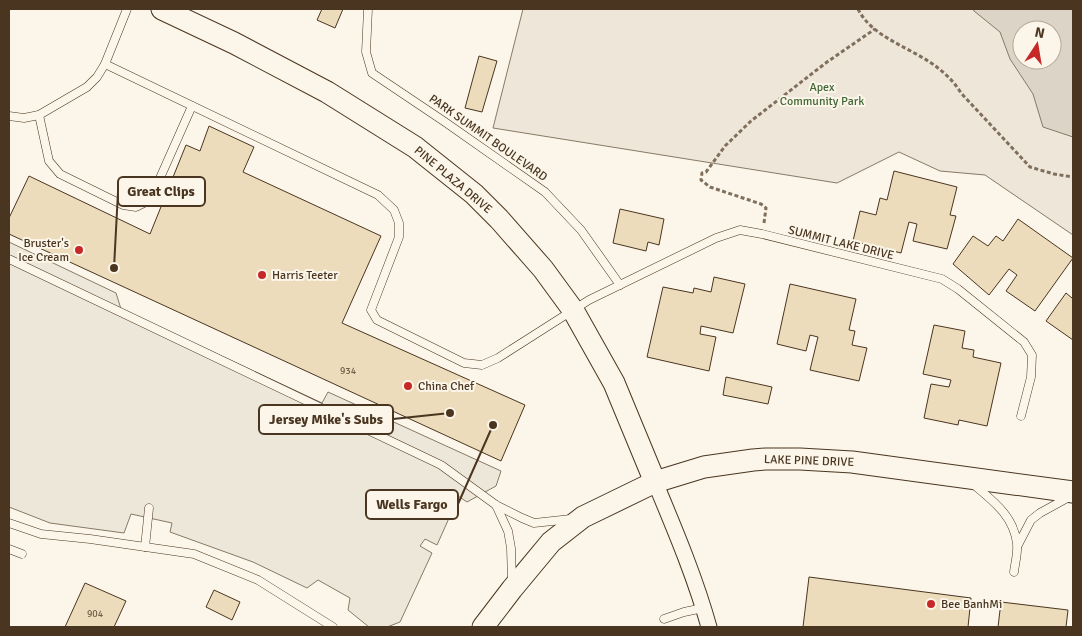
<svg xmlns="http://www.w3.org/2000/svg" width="1082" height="636" viewBox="0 0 1082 636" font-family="Signika,sans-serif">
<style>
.green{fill:#ede6d9;stroke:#887966;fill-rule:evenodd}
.parking{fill:#ede7d9;stroke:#887966}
.water{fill:#dcd4c6;stroke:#887966;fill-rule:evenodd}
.building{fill:#ecdcbc;stroke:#4a3520}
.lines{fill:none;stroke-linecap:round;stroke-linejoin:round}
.lane-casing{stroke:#4a3520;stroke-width:9}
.street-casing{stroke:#4a3520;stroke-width:17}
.secondary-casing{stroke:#4a3520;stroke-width:23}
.path{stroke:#7f6f5c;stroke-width:3;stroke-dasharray:4 2.5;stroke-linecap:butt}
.lane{stroke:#fbf6e9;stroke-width:8}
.street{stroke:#fbf6e9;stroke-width:15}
.secondary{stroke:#fbf6e9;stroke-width:21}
.poi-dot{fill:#c62828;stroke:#fbf6e9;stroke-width:2}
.labels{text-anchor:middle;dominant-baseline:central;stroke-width:4;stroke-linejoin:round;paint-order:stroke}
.number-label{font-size:10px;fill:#725f47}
.park-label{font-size:12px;fill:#436837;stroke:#fbf6e9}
.street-label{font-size:12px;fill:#4a3520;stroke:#fbf6e9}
.poi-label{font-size:12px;fill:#4a3520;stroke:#fbf6e9;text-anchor:start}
.leader{fill:none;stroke:#4a3520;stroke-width:2}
.callout-dot{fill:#4a3520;stroke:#fbf6e9;stroke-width:2}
.callout{fill:#fbf6e9;stroke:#4a3520;stroke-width:2}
.callout-label{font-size:14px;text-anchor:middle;font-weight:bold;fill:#4a3520}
</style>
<rect width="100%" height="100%" fill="#fbf6e9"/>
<!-- green -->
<path class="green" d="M523,9H1073V235L985,175L940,171L899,152L837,183L493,128ZM1022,30H1052V60H1022Z"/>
<!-- parking -->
<path class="parking" d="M9,242L116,293L121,309L322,403L328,392L501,471L496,486L467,502L452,492L445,495L450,506L454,507L437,545L425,539L420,546L432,553L400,622L387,627H369L348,610L350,598L318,580L307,588L253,562L170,532L172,523L131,514L124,533L50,523L9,507Z"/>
<!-- water -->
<path class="water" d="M973,9H1073V137L1043,127L1033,94L1010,59L1000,32L974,11ZM1022,30H1052V60H1022Z"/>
<!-- building -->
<g class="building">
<path d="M322,9H343L335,28L317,20Z"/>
<path d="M479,56L497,61L482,112L465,108Z"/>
<path d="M209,126L254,147L243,172L381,236L342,323L525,405L501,461L9,234V218L29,176L150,234L186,145L200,151Z"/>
<path d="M894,171L957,187L950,215L956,216L947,249L913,241L917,224L909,222L901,253L853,241L860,211L876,215L880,198L887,200Z"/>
<path d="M620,209L664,219L659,245L648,242L646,251L613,243Z"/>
<path d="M1018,219L1073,258L1035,311L1006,291L1017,275L1009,269L989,295L953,264L973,236L988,246L996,236L1003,241Z"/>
<path d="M714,277L745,284L733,333L701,326L700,334L716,337L709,371L647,357L663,287L693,293L694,288L711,292Z"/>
<path d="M790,284L856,299L849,330L855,331L852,345L867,348L859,381L810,370L818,337L810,335L806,351L777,344Z"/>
<path d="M1066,293L1072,298L1073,296V340L1046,321Z"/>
<path d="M934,325L965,331L962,348L974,350L973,357L1001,363L987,426L959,420L958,425L924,418L931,384L949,387L951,380L923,374Z"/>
<path d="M726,377L772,387L768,404L723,395Z"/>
<path d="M809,577L971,598L968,627H803Z"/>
<path d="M85,583L126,601L114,627H65Z"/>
<path d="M214,590L240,602L232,620L206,607Z"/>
<path d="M1001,602L1068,610L1066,627H998Z"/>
</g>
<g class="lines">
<!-- lane casing -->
<g class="lane-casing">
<g id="lane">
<path d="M127,9L105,64L378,195L394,210L399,223V237L371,310L377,320L464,363L482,365L498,358L589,300L716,238L740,230L762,234L942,279L958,289L1024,342L1032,355L1031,377L1021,416"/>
<path d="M368,9L366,52L372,73L445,122L545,192L581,230L620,285"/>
<path d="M39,115L49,161L60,174L123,205L136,207L148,201L156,187L192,106"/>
<path d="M9,116L24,118L39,115L87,87L97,77L105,64"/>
<path d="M9,259L441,465L496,505L522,518L534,523L571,519"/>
<path d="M973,484C993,501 1014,516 1017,544C1018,553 1015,563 1014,572"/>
<path d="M496,505L508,531L511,548L512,582"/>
<path d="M9,523L41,534L90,539L194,554L258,580L333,627"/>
<path d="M1018,545L1031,520L1040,513L1069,497"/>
<path d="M145,547L149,508"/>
<path d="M9,549L22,554"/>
<path d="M664,619L684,612L703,608"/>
</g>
</g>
<!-- street casing -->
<g class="street-casing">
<path id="street" d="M655,482C675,530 695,577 709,627"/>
</g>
<!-- secondary casing -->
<g class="secondary-casing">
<g id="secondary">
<path d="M162,9L234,43L327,92L415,147L474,194L499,219L543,269L573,310L614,383L655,482"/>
<path d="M483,627L512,589L551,542L583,517L655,482L704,467L753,460L766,459H800L852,462L1073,492"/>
</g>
</g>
<!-- path -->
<g class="path">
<path d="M858,9C872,38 913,48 938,68C947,75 955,83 961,93L1030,167L1054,174L1073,177"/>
<path d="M764,223L766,208L761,204L710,187L701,180L702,173L706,172L725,146L751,121L827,62L875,29"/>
</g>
<!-- lane -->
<use href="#lane" class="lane"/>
<!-- street -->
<use href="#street" class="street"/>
<!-- secondary -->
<use href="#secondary" class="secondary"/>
</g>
<!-- markers -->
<g class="poi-dot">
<circle cx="79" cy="250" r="5"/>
<circle cx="262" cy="275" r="5"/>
<circle cx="408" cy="386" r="5"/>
<circle cx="931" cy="604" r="5"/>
</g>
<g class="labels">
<!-- number labels -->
<g class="number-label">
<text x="348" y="371">934</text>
<text x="95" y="614">904</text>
</g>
<!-- park labels -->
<g class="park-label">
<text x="822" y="87">Apex<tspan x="822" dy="14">Community Park</tspan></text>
</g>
<!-- street labels -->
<g class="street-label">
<text transform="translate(488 138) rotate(35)">PARK SUMMIT BOULEVARD</text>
<text transform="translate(453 180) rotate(40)">PINE PLAZA DRIVE</text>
<text transform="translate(841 243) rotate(14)">SUMMIT LAKE DRIVE</text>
<text transform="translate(809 461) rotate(2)">LAKE PINE DRIVE</text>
</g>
<!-- poi labels -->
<g class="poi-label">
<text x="69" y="243" text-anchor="end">Bruster's<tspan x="69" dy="14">Ice Cream</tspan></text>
<text x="272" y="275">Harris Teeter</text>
<text x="418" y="386">China Chef</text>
<text x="941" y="604">Bee BanhMi</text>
</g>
</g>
<!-- callouts -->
<path class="leader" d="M114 268L118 192M450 413L393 419M493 425L458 504"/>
<g class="callout-dot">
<circle cx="114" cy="268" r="5"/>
<circle cx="450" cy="413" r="5"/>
<circle cx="493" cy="425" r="5"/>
</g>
<g class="callout">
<rect x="118" y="177" width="87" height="29" rx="5"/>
<rect x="259" y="405" width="134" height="29" rx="5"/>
<rect x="366" y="490" width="92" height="29" rx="5"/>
</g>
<g class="callout-label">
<text x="161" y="196">Great Clips</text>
<text x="326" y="424">Jersey Mike's Subs</text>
<text x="412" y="509">Wells Fargo</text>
</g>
<!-- border -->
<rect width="1082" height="636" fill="none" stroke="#4a3520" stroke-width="20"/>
<!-- north arrow -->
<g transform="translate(1037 45) rotate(12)"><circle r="24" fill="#fbf6e9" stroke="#b4a999"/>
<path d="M0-4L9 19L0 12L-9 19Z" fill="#c62828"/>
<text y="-8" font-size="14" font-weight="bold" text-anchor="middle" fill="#4a3520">N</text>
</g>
</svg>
